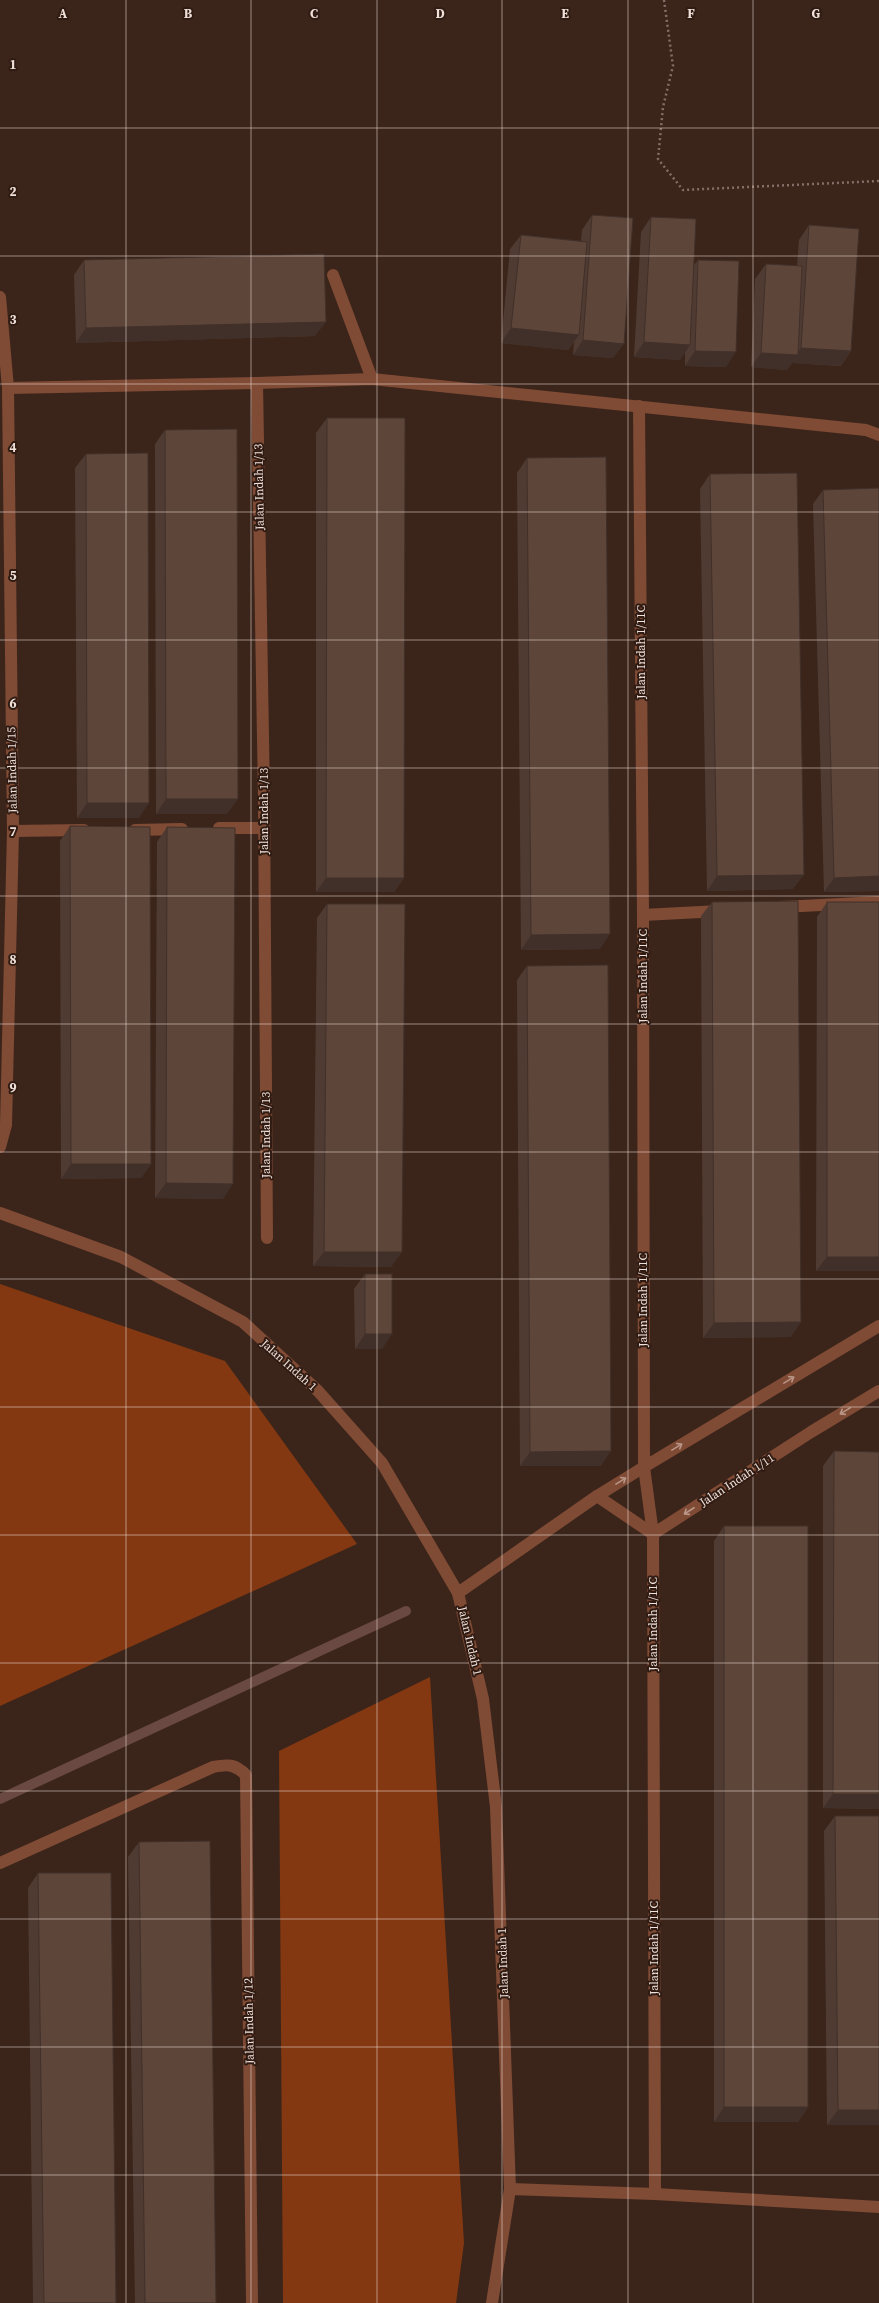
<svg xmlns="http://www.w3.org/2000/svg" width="879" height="2303" viewBox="0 0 879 2303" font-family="'Source Serif 4',serif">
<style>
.green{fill:#833811}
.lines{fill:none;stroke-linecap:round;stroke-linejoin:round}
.stream{stroke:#694941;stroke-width:10}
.path{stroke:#836f67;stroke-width:2.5;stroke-dasharray:2 3;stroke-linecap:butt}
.minor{stroke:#804b35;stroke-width:12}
.wall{fill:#503b32}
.shaded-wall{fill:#413029}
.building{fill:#5d453a;stroke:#413029}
.oneway{stroke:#b89687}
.grid{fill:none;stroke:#efe0d9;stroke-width:1;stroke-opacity:0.55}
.labels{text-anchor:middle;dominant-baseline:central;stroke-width:4;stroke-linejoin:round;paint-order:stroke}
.street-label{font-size:12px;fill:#efe0d9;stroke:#301b12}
.grid-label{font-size:13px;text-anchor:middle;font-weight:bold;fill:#efe0d9;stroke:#301b12;stroke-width:4;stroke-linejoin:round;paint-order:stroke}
</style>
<rect width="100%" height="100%" fill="#3b251b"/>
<!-- green -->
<g class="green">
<path d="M0,1284L225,1361L357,1544L0,1706Z"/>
<path d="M430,1677L464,2243L456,2303H283L279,1751Z"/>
</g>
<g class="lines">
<!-- stream -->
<path class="stream" d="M0,1799L406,1611"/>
<!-- path -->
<path class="path" d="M664,0L673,66L663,107L658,159L683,190L879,181"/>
<!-- minor -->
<g class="minor">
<path d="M333,275L372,379"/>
<path d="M0,297L8,388L13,831L6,1125L0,1147"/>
<path d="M257,383L264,797L267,1238"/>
<path d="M8,388L257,383L372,379L808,424L866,430L879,435"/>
<path d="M639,406L643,915L644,1467L653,1534L655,2194"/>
<path d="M219,828H264"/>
<path d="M135,830L182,829"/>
<path d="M13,831L84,830"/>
<path d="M782,907L879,902"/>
<path d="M643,915L720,911"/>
<path d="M0,1213L121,1257L243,1322L318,1391L382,1463L458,1593L483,1699L496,1807L510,2189L492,2303"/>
<path d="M597,1496L653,1534L811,1432L879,1391"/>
<path d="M458,1593L597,1496L644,1467L879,1326"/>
<path d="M0,1863L213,1767C228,1764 235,1764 246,1775L252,2303"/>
<path d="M510,2189L655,2194L879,2207"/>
</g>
</g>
<!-- wall -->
<g class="wall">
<path d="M592,215L613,358L573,355L574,342L568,350L501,343L510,249L521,235L581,241L582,230Z"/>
<path d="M651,217L694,265L698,260L726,367L685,366V351L680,360L634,357L641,232Z"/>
<path d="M809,225L851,351L841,366L792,363L787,370L751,367L755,279L766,264L797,266L799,240Z"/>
<path d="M84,260L315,336L76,343L74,275Z"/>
<path d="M327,418L404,878L394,892H316V433Z"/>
<path d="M165,430L227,814H156L155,444Z"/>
<path d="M86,454L139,818H77L75,468Z"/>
<path d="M527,458L600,949L521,950L517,473Z"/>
<path d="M710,474L793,889L707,891L700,489Z"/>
<path d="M879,488V891L824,892L813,504L823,490Z"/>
<path d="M70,826L151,1164L141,1178L61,1179L60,841Z"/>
<path d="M167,827L223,1199L155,1198L157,842Z"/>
<path d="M712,902L791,1337L703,1338L701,916Z"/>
<path d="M827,902L879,1271H816L817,917Z"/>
<path d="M327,904L391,1267L313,1266L317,918Z"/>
<path d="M527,966L601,1466H520L517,980Z"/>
<path d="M365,1274L382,1349H355L354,1289Z"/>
<path d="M834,1451L879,1452V1809L823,1808V1466Z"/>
<path d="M724,1526L808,2107L798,2122H714V1541Z"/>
<path d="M835,1816H879V2125H827L824,1831Z"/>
<path d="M139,1842L216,2303H135L128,1857Z"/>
<path d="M38,1873L116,2303H33L28,1888Z"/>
</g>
<!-- shaded-wall -->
<g class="shaded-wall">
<path d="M326,322L315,336L76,343L86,328Z"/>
<path d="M511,328L579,335L568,350L501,343Z"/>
<path d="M583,340L624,344L613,358L573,355Z"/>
<path d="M644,342L690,345L680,360L634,357Z"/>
<path d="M801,348L851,351L841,366L792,363L787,370L751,367L761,353L796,355Z"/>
<path d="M695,351L736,352L726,367L685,366Z"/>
<path d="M166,799H238L227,814H156Z"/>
<path d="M87,803H149L139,818H77Z"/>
<path d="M804,875L793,889L707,891L717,876Z"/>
<path d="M879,876V891L824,892L834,878Z"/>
<path d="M326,878H404L394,892H316Z"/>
<path d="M610,934L600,949L521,950L531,935Z"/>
<path d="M71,1164H151L141,1178L61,1179Z"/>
<path d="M166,1183L233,1184L223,1199L155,1198Z"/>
<path d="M324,1252H402L391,1267L313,1266Z"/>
<path d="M827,1257H879V1271H816Z"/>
<path d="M801,1322L791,1337L703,1338L714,1323Z"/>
<path d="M365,1334H392L382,1349H355Z"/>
<path d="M611,1451L601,1466H520L530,1452Z"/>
<path d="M833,1794H879V1809L823,1808Z"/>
<path d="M724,2107H808L798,2122H714Z"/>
<path d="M838,2110H879V2125H827Z"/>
</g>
<!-- building -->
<g class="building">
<path d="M592,215L633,218L624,344L583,340Z"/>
<path d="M651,217L696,219L690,345L644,342Z"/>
<path d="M809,225L859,229L851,351L801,348Z"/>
<path d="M521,235L587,242L579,335L511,328Z"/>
<path d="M324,254L326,322L86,328L84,260Z"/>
<path d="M698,260L739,261L736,352L695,351Z"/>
<path d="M766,264L802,266L798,355L761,353Z"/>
<path d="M327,418H405L404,878H326Z"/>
<path d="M237,429L238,799H166L165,430Z"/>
<path d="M148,453L149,803H87L86,454Z"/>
<path d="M606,457L610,934L531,935L527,458Z"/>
<path d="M797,473L804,875L717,876L710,474Z"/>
<path d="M879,488V876L834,878L823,490Z"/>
<path d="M70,826L150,827L151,1164H71Z"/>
<path d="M167,827L235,828L233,1184L166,1183Z"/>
<path d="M798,901L801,1322L714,1323L712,902Z"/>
<rect x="827" y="902" width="52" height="355"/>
<path d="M327,904H405L402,1252H324Z"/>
<path d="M608,965L611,1451L530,1452L527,966Z"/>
<rect x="365" y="1274" width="27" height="60"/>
<path d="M834,1451L879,1452V1794H833Z"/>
<rect x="724" y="1526" width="84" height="581"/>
<path d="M835,1816H879V2110H838Z"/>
<path d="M210,1841L216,2303H145L139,1842Z"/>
<path d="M38,1873H111L116,2303H44Z"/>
</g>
<!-- one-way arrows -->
<defs><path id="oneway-shaft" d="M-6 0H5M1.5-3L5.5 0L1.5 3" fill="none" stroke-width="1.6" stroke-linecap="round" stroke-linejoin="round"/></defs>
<g class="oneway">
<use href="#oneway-shaft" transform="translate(789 1380) rotate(-31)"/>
<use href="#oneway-shaft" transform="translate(845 1411) rotate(149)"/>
<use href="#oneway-shaft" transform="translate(677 1447) rotate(-31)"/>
<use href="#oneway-shaft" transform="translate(621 1481) rotate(-32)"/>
<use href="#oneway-shaft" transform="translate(689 1511) rotate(147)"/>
</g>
<!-- grid -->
<path class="grid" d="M126,0V2303M251,0V2303M377,0V2303M502,0V2303M628,0V2303M753,0V2303M0,128H879M0,256H879M0,384H879M0,512H879M0,640H879M0,768H879M0,896H879M0,1024H879M0,1152H879M0,1279H879M0,1407H879M0,1535H879M0,1663H879M0,1791H879M0,1919H879M0,2047H879M0,2175H879"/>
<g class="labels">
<!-- street labels -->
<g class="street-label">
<text transform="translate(259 487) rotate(-91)">Jalan Indah 1/13</text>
<text transform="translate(641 652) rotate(-90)">Jalan Indah 1/11C</text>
<text transform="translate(12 770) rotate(-91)">Jalan Indah 1/15</text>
<text transform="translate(264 811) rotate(-90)">Jalan Indah 1/13</text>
<text transform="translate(643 976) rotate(-90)">Jalan Indah 1/11C</text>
<text transform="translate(266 1135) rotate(-90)">Jalan Indah 1/13</text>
<text transform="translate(643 1300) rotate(-90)">Jalan Indah 1/11C</text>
<text transform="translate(289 1365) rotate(42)">Jalan Indah 1</text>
<text transform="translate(737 1480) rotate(-33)">Jalan Indah 1/11</text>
<text transform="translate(653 1624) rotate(-90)">Jalan Indah 1/11C</text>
<text transform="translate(470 1641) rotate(77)">Jalan Indah 1</text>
<text transform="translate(654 1948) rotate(-90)">Jalan Indah 1/11C</text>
<text transform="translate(503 1963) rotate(-92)">Jalan Indah 1</text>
<text transform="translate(249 2021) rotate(-91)">Jalan Indah 1/12</text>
</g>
</g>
<g class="grid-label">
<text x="63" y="18">A</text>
<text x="188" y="18">B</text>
<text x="314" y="18">C</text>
<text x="440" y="18">D</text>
<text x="565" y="18">E</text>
<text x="691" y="18">F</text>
<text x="816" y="18">G</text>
<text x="13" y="69">1</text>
<text x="13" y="196">2</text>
<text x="13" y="324">3</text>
<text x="13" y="452">4</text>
<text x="13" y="580">5</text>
<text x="13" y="708">6</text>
<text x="13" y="836">7</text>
<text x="13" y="964">8</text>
<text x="13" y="1092">9</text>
</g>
</svg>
